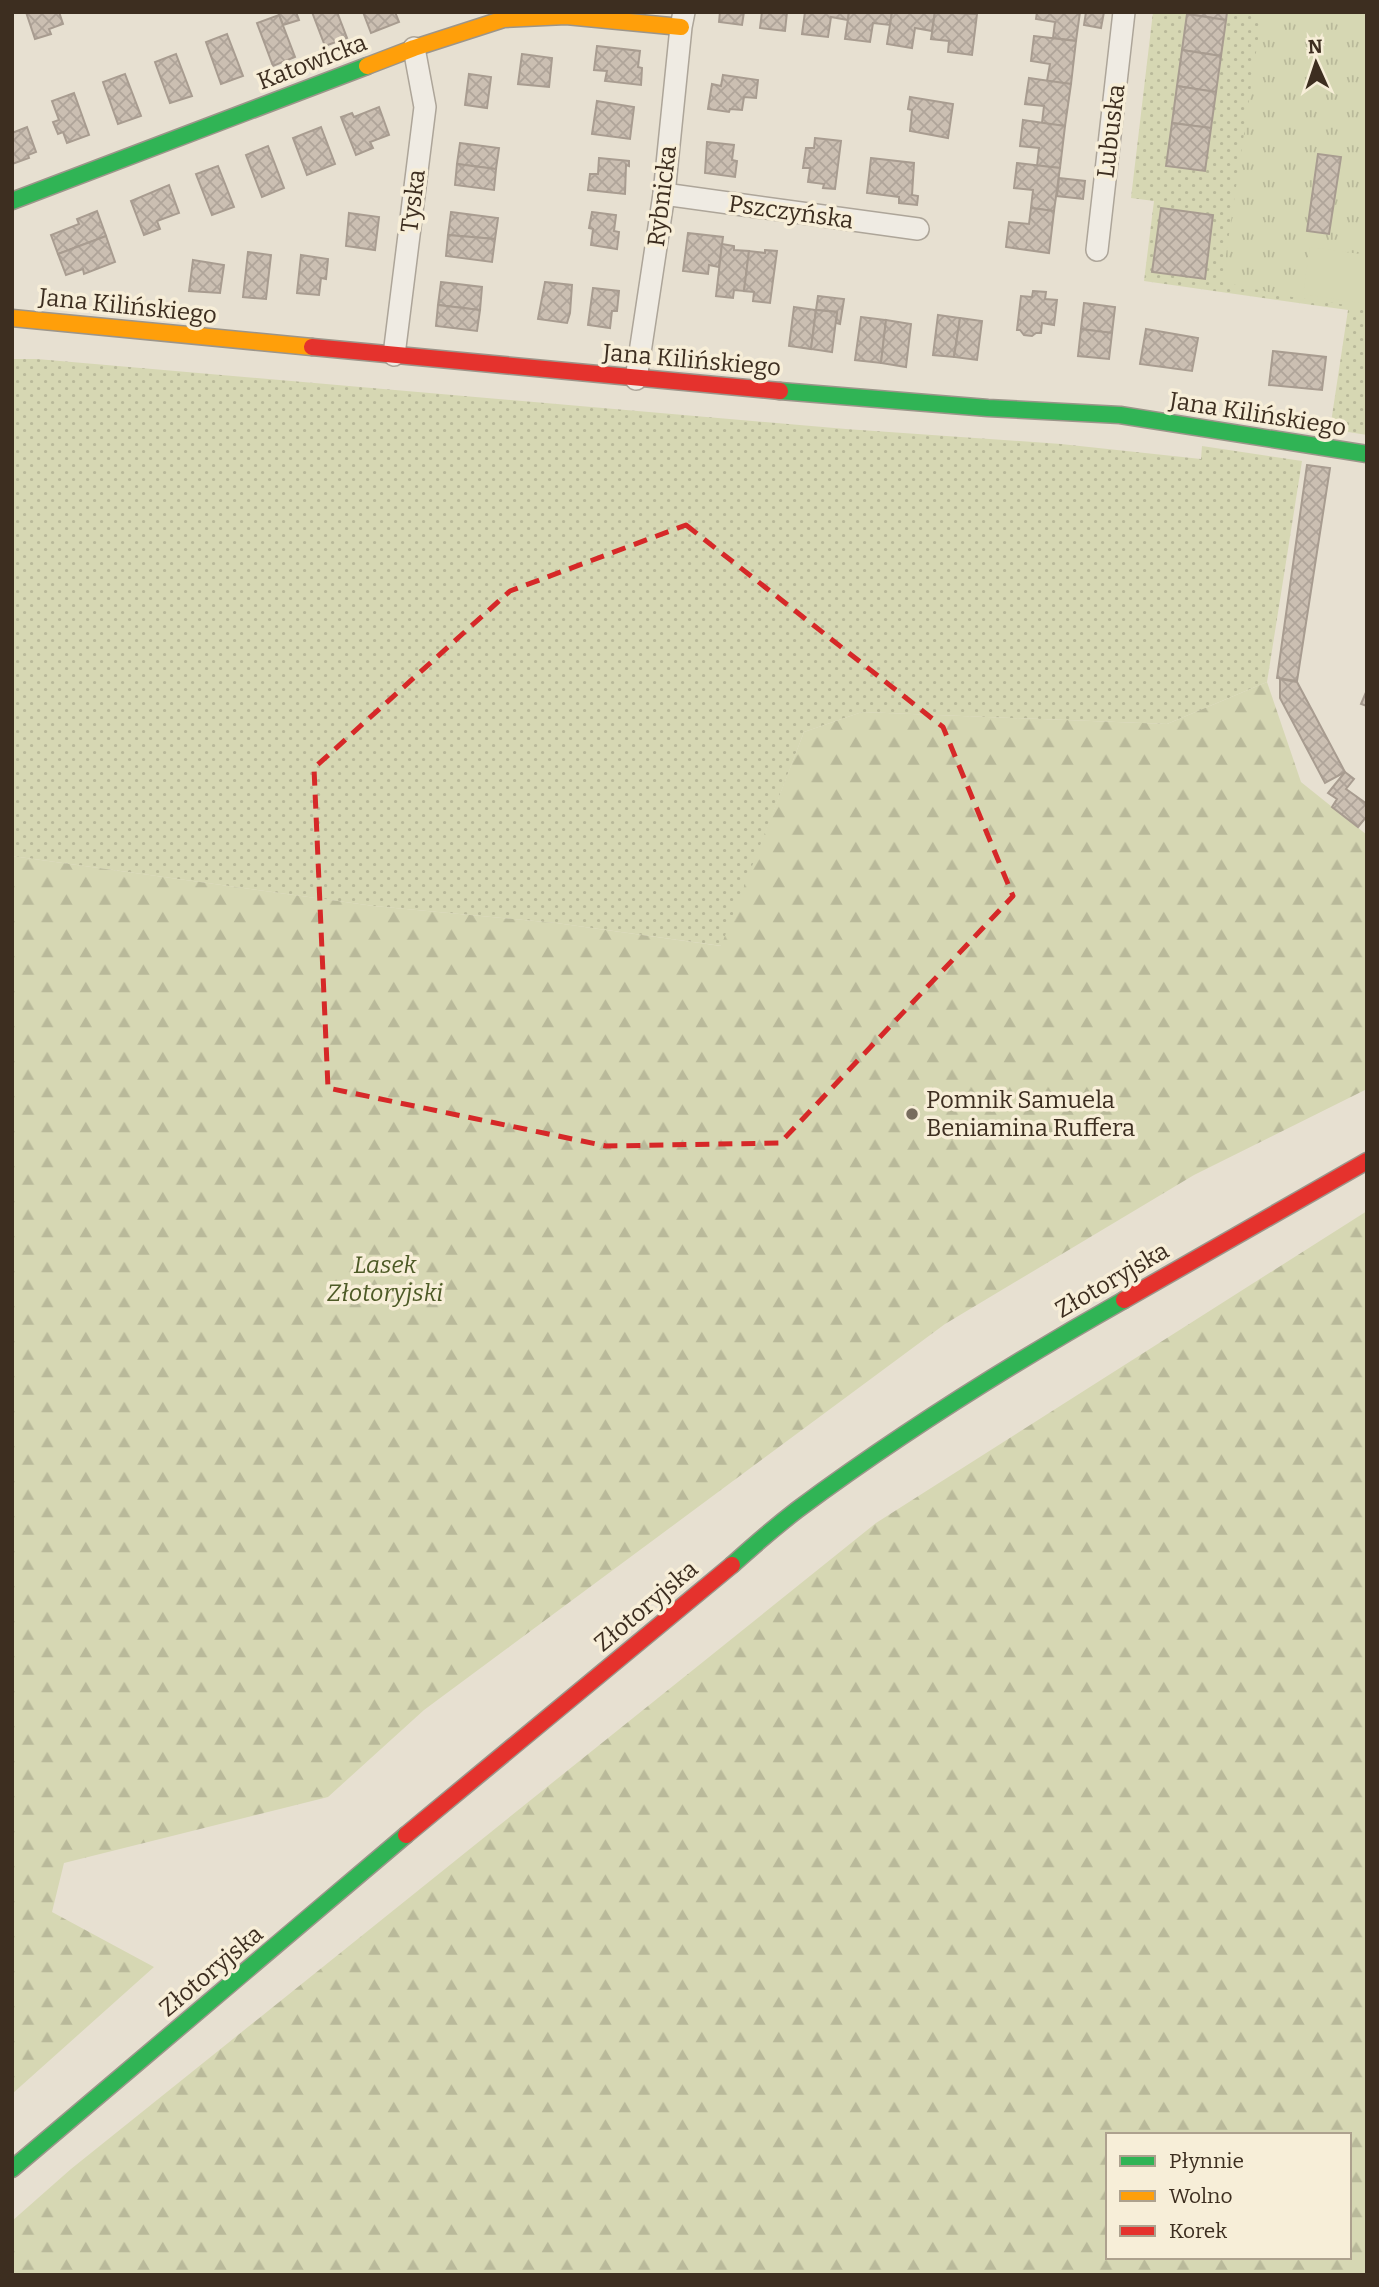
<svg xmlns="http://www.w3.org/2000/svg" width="1379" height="2287" viewBox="0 0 1379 2287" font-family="Bitter,serif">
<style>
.grass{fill:url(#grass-dots)}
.forest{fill:url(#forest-firs);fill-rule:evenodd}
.park{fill:url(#park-tufts)}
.pitch{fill:#d6d7b3}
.building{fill:url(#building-cross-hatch);stroke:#a89c90;stroke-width:2}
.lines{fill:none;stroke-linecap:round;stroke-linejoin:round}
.street-casing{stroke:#ada599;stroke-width:24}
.fast-casing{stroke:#9c958a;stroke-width:19}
.slow-casing{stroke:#9c958a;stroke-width:19}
.jam-casing{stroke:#9c958a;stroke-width:19}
.street{stroke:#efebe3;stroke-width:21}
.fast{stroke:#30b455;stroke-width:16}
.slow{stroke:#ff9f0a;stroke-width:16}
.jam{stroke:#e5322d;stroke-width:16}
.marked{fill:none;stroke:#d62828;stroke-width:5;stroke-dasharray:14 9;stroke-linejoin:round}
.poi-dot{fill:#786c5e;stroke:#f7eed8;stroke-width:2.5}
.labels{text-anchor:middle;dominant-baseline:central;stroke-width:7;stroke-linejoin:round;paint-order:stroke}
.street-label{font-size:24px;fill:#3d2e20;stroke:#f7eed8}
.poi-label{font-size:24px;fill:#3d2e20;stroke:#f7eed8;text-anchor:start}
.park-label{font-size:24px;font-style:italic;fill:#4d5a26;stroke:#f7eed8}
</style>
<defs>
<pattern id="grass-dots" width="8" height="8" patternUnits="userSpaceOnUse" patternTransform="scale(1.75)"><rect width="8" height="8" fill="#d6d7b3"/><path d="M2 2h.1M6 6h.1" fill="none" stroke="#b9b99a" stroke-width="1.8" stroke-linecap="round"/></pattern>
<pattern id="forest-firs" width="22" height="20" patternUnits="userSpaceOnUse" patternTransform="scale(1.75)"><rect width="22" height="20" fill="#d6d7b3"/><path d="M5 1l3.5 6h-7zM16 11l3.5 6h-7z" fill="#b9b99a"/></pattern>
<pattern id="park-tufts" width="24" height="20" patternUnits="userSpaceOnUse" patternTransform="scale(1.75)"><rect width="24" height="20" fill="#d6d7b3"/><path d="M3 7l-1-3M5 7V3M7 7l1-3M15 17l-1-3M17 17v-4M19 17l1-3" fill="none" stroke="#b9b99a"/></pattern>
<pattern id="building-cross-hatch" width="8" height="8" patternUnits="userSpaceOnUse" patternTransform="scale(1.75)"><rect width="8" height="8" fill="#cbbfb2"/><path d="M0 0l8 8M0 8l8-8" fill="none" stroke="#afa499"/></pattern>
</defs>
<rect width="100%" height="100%" fill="#e7e0d1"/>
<!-- grass -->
<g class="grass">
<path d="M1153,12H1367V435L1330,429L1348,310L1144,281L1154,201L1131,198Z"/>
<path d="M12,359H37L846,429L1061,444L1201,459L1202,446L1302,461L1267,682L1167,724L862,712L804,732L722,946L556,923L374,906L12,856Z"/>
</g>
<!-- forest -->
<g class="forest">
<path d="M1267,682L1301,782L1367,835V1089L1194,1175L945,1324L424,1710L328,1797L64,1863L52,1912L154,1967L12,2094V856L374,906L556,923L721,946L804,732L862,712L1167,724Z"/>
<path d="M1367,1211V2275H12V2221L71,2169L876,1523ZM1108,2135H1349V2257H1108Z"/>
</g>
<!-- park -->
<path class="park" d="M1262,12H1367V308L1292,297L1222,282Z"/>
<!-- pitch -->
<path class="pitch" d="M1310,247L1367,255V304L1303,294Z"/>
<!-- building -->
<g class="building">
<path d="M26,12H59L63,24L49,29L51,34L35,39Z"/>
<path d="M278,12H296L299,20L283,25Z"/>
<path d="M312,12H337L347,38L325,46Z"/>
<path d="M363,12H395L399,22L371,33Z"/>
<path d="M720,12H744L742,25L719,22Z"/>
<path d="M762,12H787L785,31L760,28Z"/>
<path d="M805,12H849L848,20L831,17L828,37L802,34Z"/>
<path d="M849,12H892L890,25L873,23L870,42L845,39Z"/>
<path d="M892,12H935L932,31L915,28L912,48L887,44Z"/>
<path d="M935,12L977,14L972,55L948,52L949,41L931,39Z"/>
<path d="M1037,12H1080L1076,41L1053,38L1055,22L1036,19Z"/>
<path d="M1086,12H1104L1101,28L1084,25Z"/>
<path d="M1187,12H1227L1226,20L1187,14Z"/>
<path d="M1187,14L1226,20L1221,56L1182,50Z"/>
<path d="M279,15L295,57L273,66L257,23Z"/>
<path d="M227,34L243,76L221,84L206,42Z"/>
<path d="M1034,36L1076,41L1071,84L1047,81L1050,64L1031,61Z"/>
<path d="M597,46L640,51L638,67L642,68L641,85L605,81L607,71L594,70Z"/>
<path d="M1182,50L1221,56L1216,92L1177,86Z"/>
<path d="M176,54L192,96L170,103L155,62Z"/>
<path d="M522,54L552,58L549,87L518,84Z"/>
<path d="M125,74L141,116L118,124L103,82Z"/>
<path d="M469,74L491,77L487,108L465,105Z"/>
<path d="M723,75L758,80L756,98L744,97L742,110L730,109L729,112L708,109L712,84L721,86Z"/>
<path d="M1029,78L1071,84L1065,126L1042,123L1044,106L1025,104Z"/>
<path d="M1177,86L1216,92L1211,128L1172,123Z"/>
<path d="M74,93L89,135L67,143L63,132L58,134L53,122L59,120L52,101Z"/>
<path d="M910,97L953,104L948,138L910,131L912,110L908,109Z"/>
<path d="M597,101L634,107L630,139L592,134Z"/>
<path d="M379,107L389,135L370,142L373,148L356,155L341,117L352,113L354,117Z"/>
<path d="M1023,120L1065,126L1060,168L1037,166L1039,148L1020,146Z"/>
<path d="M1172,123L1211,128L1205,171L1166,166Z"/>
<path d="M27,127L36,152L28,155L29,158L12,164V133Z"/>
<path d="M321,127L335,164L307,175L293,138Z"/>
<path d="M815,138L841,141L835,189L823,188L824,184L808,182L810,168H803L806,148H814Z"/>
<path d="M707,142L734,145L732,160L737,161L735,177L705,173Z"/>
<path d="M460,143L499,148L496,169L457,164Z"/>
<path d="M268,146L284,188L262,197L246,155Z"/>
<path d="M1318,154L1341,157L1329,234L1307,231Z"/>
<path d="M599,158L629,161V166L626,165L625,194L588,190L590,174H598Z"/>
<path d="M871,158L914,163L912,195L918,196L917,205L899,203V197L867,193Z"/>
<path d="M1017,163L1060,168L1054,211L1031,208L1033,190L1014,188Z"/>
<path d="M457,164L496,169L494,190L455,185Z"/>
<path d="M218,166L234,207L212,215L196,174Z"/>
<path d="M1059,178L1085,181L1083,199L1057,196Z"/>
<path d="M169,185L179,213L157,221L160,229L144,235L131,201Z"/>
<path d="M1031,208L1054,211L1049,253L1006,247L1009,222L1029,224Z"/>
<path d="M1161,208L1213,215L1205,279L1152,272Z"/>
<path d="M97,211L106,236L58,254L51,235L79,224L77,219Z"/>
<path d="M451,212L498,218L495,239L448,235Z"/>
<path d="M592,212L616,215L614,231L619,232L617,249L591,245L593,229L589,228Z"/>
<path d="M349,213L379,217L375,250L346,246Z"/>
<path d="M688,233L723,237L719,267L709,265L708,274L683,271Z"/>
<path d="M448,235L495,239L492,262L446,256Z"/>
<path d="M106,236L115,262L84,274L83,269L66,275L58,254Z"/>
<path d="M722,244L734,246V250L749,251L744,291L734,290L733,298L716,296Z"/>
<path d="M765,250L777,251L770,303L753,301L754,292L744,291L749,251L765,253Z"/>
<path d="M248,252L271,255L266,299L243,297Z"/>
<path d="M301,255L328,259L326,279L321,278L319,295L297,293Z"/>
<path d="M193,260L224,265L220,293L189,291Z"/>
<path d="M441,282L482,287L480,310L438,305Z"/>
<path d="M545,282L572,285L570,313L567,323L538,319Z"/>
<path d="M593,288L619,291L617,311H612L610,328L588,325Z"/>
<path d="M1033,291L1046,292L1045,299L1057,300L1054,325L1042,323L1041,333H1036L1032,336L1024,335L1020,330H1017L1021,296L1032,297Z"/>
<path d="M818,296L844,299L840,324L836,323L837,312L816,310Z"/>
<path d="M1084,303L1115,307L1112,333L1081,329Z"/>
<path d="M438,305L480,310L477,331L436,326Z"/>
<path d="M794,307L816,310L811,349L789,346Z"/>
<path d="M816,310L837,312L832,352L811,349Z"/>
<path d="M938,315L960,318L954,357L933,355Z"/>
<path d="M861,317L886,320L881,363L855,360Z"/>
<path d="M960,318L982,321L977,360L954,357Z"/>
<path d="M886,320L911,324L906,367L881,363Z"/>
<path d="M1081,329L1112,333L1109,359L1078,356Z"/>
<path d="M1146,329L1198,338L1192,371L1140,364Z"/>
<path d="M1273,351L1326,357L1322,390L1269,385Z"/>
<path d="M1307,465L1330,468L1297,681L1277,678Z"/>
<path d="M1280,679L1297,682L1345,772L1325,783L1280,698Z"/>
<path d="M1367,690V706L1361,704Z"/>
<path d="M1345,772L1354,779L1346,789L1367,804V816L1358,827L1332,807L1337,799L1328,793Z"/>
</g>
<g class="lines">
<!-- street casing -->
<g class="street-casing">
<g id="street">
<path d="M664,194L918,229"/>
<path d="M1097,250L1124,12"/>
<path d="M394,355L425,107L414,48"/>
<path d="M636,379L664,194L681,27L684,12"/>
</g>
</g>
<!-- fast casing -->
<g class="fast-casing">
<g id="fast">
<path d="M12,201L367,66"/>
<path d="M780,391L988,408L1120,415L1367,454"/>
<path d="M732,1565C753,1546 775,1527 797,1510C901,1433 1011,1364 1124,1300"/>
<path d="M12,2169L406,1835"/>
</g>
</g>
<!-- slow casing -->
<g class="slow-casing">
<g id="slow">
<path d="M367,66L414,48L504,19L566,16L681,27"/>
<path d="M12,318L312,347"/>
</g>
</g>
<!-- jam casing -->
<g class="jam-casing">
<g id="jam">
<path d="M312,347L780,391"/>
<path d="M1124,1300L1367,1161"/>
<path d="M406,1835L732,1565"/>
</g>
</g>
<!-- street -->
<use href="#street" class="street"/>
<!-- fast -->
<use href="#fast" class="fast"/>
<!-- slow -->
<use href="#slow" class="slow"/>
<!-- jam -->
<use href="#jam" class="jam"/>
</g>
<!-- marked area -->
<path class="marked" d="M686,525L943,727L1013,896L780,1143L606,1146L328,1088L314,768L510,591Z"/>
<!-- markers -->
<circle class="poi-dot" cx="912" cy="1114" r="7"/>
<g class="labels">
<!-- street labels -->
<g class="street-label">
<text transform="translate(312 62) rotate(-21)">Katowicka</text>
<text transform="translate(1111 131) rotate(-83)">Lubuska</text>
<text transform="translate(662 196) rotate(-83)">Rybnicka</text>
<text transform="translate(413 201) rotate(-83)">Tyska</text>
<text transform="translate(791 212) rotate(8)">Pszczyńska</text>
<text transform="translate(128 306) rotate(6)">Jana Kilińskiego</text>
<text transform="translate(692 360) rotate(5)">Jana Kilińskiego</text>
<text transform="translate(1258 414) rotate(9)">Jana Kilińskiego</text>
<text transform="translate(1112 1280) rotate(-30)">Złotoryjska</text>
<text transform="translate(646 1606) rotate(-40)">Złotoryjska</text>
<text transform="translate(211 1971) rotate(-40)">Złotoryjska</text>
</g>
<!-- poi labels -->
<g class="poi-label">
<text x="926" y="1100">Pomnik Samuela<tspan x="926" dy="28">Beniamina Ruffera</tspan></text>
</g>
<!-- park labels -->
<g class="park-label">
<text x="385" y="1265">Lasek<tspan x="385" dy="28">Złotoryjski</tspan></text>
</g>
</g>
<!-- border -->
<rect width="1379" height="2287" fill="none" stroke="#3d2e20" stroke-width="28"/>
<!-- legend -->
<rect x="1106" y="2133" width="245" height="126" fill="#f7eed8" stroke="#ada18e" stroke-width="2"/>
<rect x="1120" y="2156" width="35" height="10" fill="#30b455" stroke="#ada18e" stroke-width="2"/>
<text x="1169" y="2168" font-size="21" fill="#3d2e20">Płynnie</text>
<rect x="1120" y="2191" width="35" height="10" fill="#ff9f0a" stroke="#ada18e" stroke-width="2"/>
<text x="1169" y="2203" font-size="21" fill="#3d2e20">Wolno</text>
<rect x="1120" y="2226" width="35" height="10" fill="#e5322d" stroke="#ada18e" stroke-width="2"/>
<text x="1169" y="2238" font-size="21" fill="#3d2e20">Korek</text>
<!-- north arrow -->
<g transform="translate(1316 63) rotate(357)" stroke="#f7eed8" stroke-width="5" paint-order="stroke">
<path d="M0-5L12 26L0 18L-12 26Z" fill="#3d2e20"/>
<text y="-10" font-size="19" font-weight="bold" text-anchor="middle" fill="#3d2e20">N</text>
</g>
</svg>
